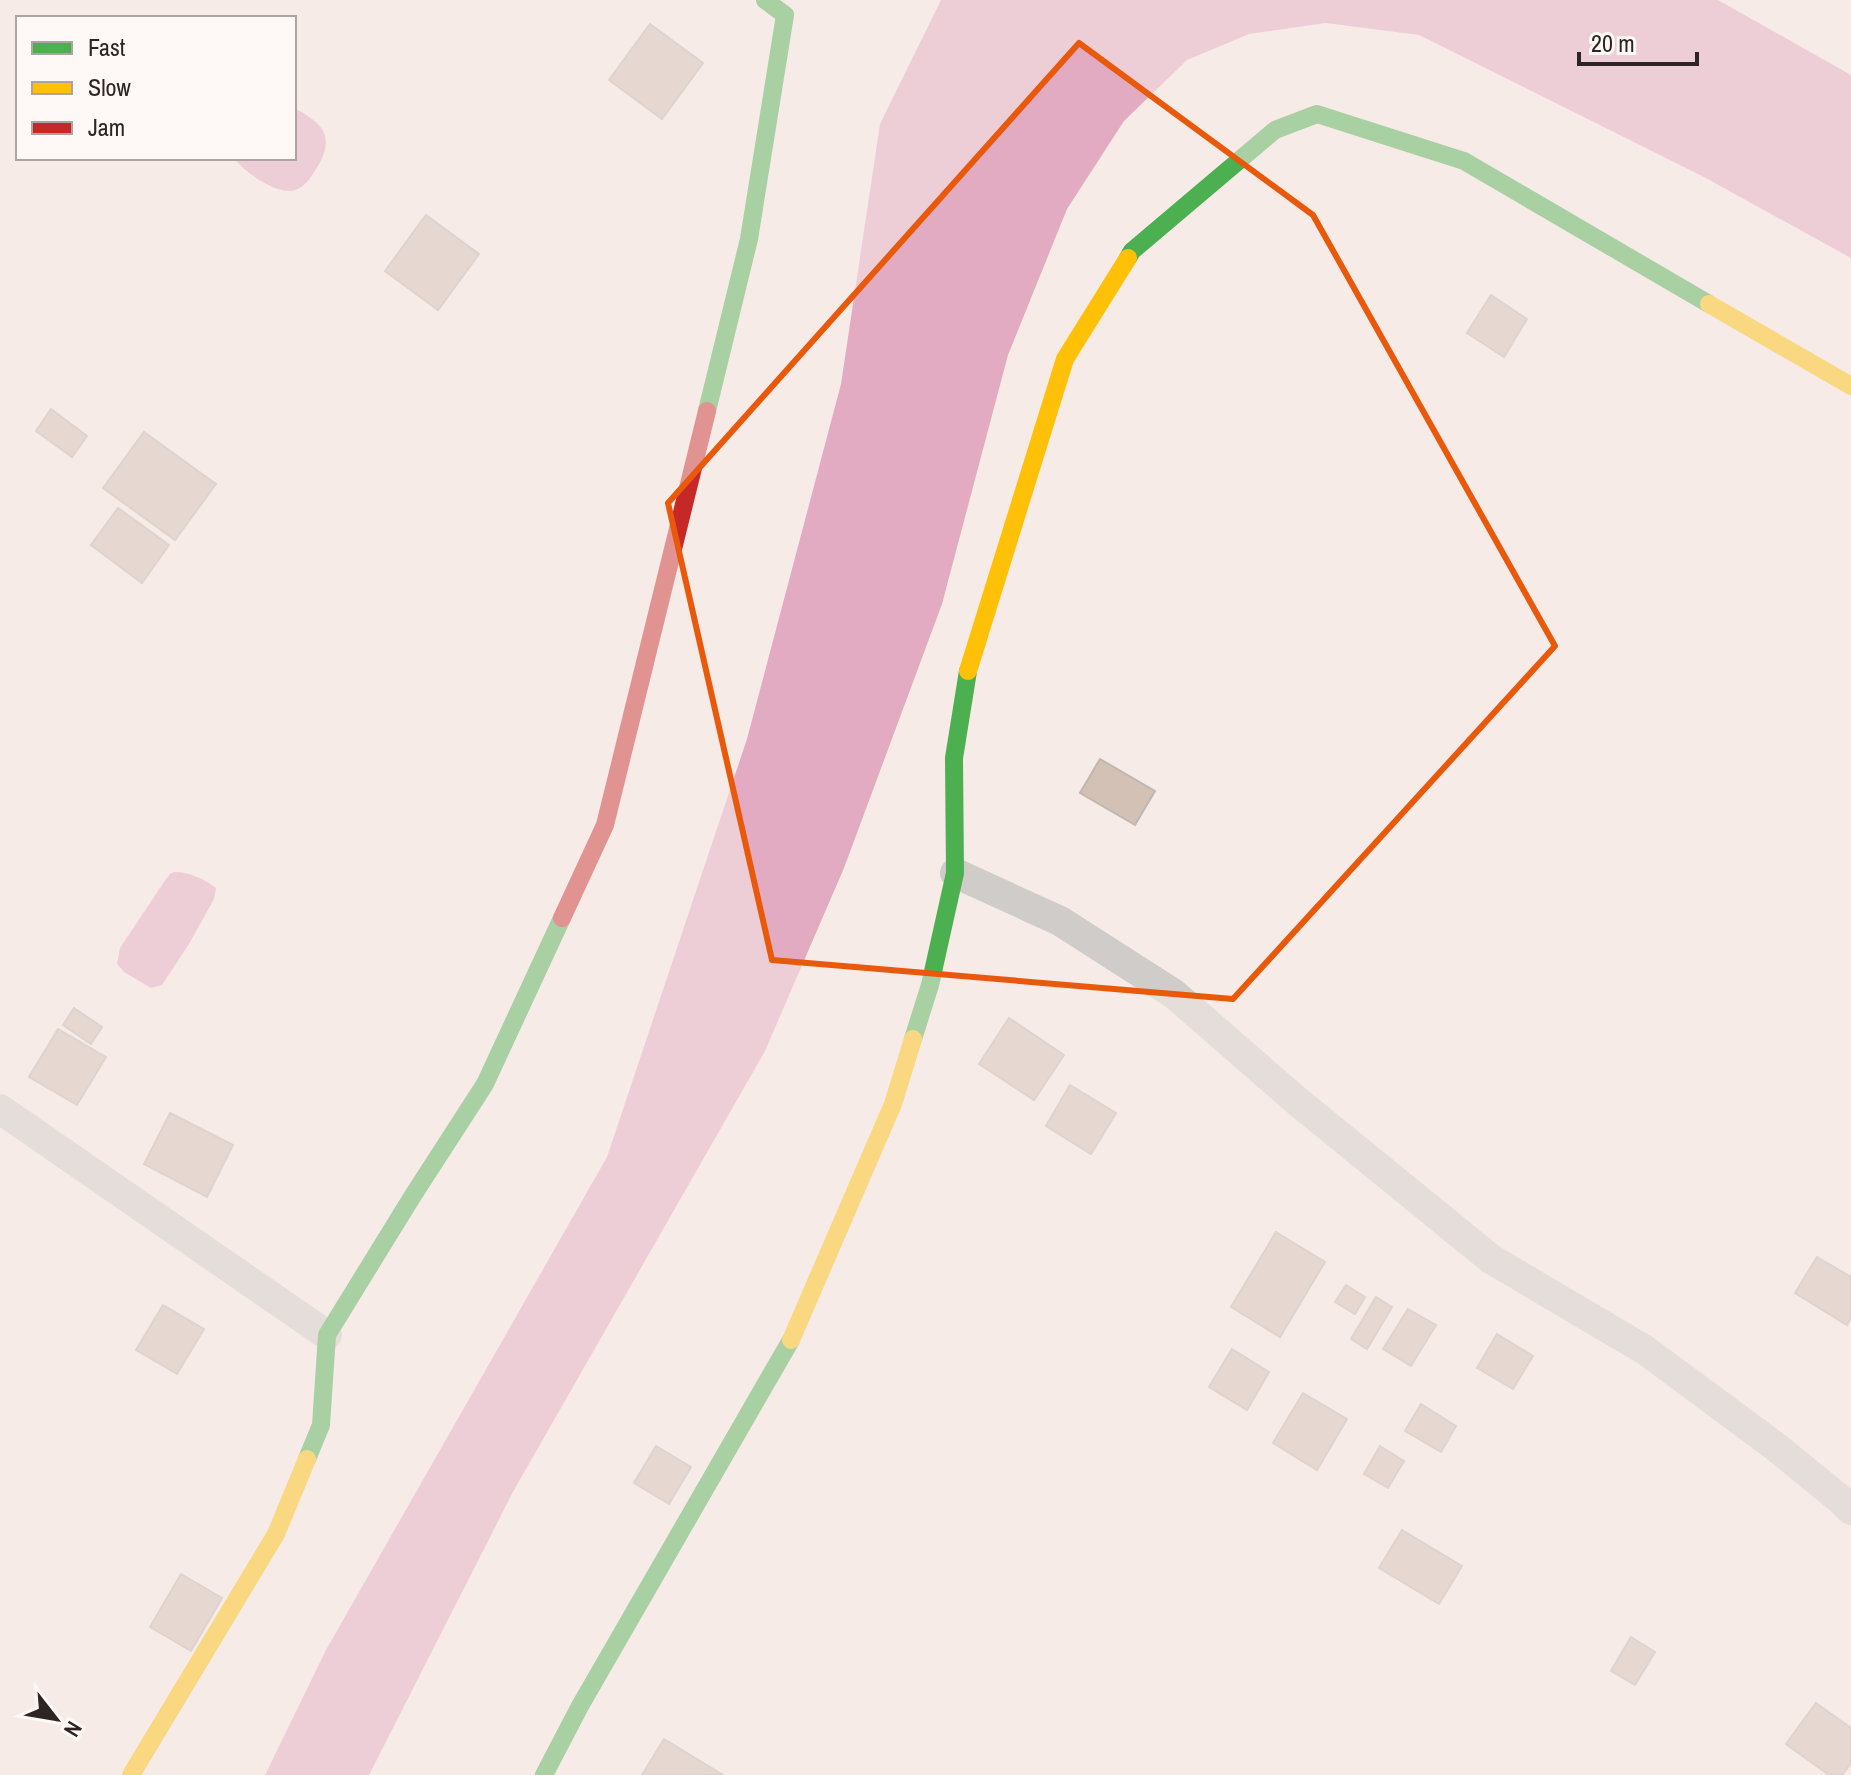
<svg xmlns="http://www.w3.org/2000/svg" width="1851" height="1775" viewBox="0 0 1851 1775" font-family="'Archivo Narrow',sans-serif">
<style>
.water{fill:#e2abc2}
.building{fill:#d2c1b4;stroke:#c0b7b2;stroke-width:2}
.lines{fill:none;stroke-linecap:round;stroke-linejoin:round}
.street{stroke:#cfccc9;stroke-width:30}
.fast{stroke:#4caf50;stroke-width:18}
.slow{stroke:#ffc107;stroke-width:18}
.jam{stroke:#c62828;stroke-width:18}
.marked{fill:none;stroke:#e8590c;stroke-width:6;stroke-linejoin:round}
</style>
<rect width="100%" height="100%" fill="#f6ebe7"/>
<!-- water -->
<g class="water">
<path d="M941,0H1718L1851,75V258L1704,177L1419,35L1326,23L1249,34L1187,60L1124,121L1067,209L1008,355L942,604L844,868L765,1051L514,1490L369,1775H265L326,1650L607,1157L747,739L841,384L880,124Z"/>
<path d="M294,108C327,125 335,139 315,171C311,177 305,186 298,189C280,198 244,172 234,158H294Z"/>
<path d="M174,872C190,872 204,879 216,888L214,899L189,944L162,985L151,988L124,972L117,964L120,948L166,879L170,874Z"/>
</g>
<!-- building -->
<g class="building">
<path d="M650,24L703,63L662,119L609,80Z"/>
<path d="M426,215L479,254L438,310L385,271Z"/>
<path d="M1491,295L1527,319L1504,357L1467,333Z"/>
<path d="M51,409L87,436L72,457L36,431Z"/>
<path d="M144,432L216,484L175,540L103,488Z"/>
<path d="M118,508L169,545L142,583L91,545Z"/>
<path d="M1100,759L1155,791L1135,825L1080,793Z"/>
<path d="M74,1008L102,1027L91,1044L63,1025Z"/>
<path d="M1009,1018L1064,1055L1034,1100L979,1064Z"/>
<path d="M58,1029L106,1057L77,1105L29,1077Z"/>
<path d="M1070,1085L1116,1113L1091,1154L1046,1126Z"/>
<path d="M170,1113L233,1145L207,1197L144,1164Z"/>
<path d="M1276,1232L1325,1262L1280,1337L1231,1307Z"/>
<path d="M1817,1257L1851,1277V1318L1847,1325L1795,1293Z"/>
<path d="M1346,1285L1365,1297L1355,1314L1335,1302Z"/>
<path d="M1376,1297L1392,1307L1367,1349L1351,1339Z"/>
<path d="M163,1305L204,1329L177,1374L136,1350Z"/>
<path d="M1408,1309L1436,1325L1411,1366L1383,1349Z"/>
<path d="M1497,1334L1533,1356L1513,1389L1477,1368Z"/>
<path d="M1232,1349L1269,1372L1247,1410L1209,1387Z"/>
<path d="M1303,1393L1347,1419L1317,1470L1273,1443Z"/>
<path d="M1421,1404L1456,1426L1441,1452L1405,1431Z"/>
<path d="M656,1446L691,1467L669,1504L634,1483Z"/>
<path d="M1380,1446L1404,1461L1388,1488L1364,1474Z"/>
<path d="M1402,1530L1462,1566L1439,1604L1379,1568Z"/>
<path d="M181,1574L222,1598L191,1651L150,1627Z"/>
<path d="M1631,1637L1655,1652L1635,1685L1611,1671Z"/>
<path d="M1816,1703L1851,1728V1763L1842,1775H1829L1786,1744Z"/>
<path d="M664,1739L723,1775H642Z"/>
</g>
<g class="lines">
<!-- street -->
<g class="street">
<path d="M955,873L1060,921L1174,994L1297,1101L1491,1259L1645,1350L1776,1447L1841,1500L1851,1510"/>
<path d="M0,1109L327,1335"/>
</g>
<!-- fast -->
<g class="fast">
<path d="M1128,258L1132,251L1275,130L1317,114L1464,161L1709,304"/>
<path d="M707,411L749,239L785,15L765,0"/>
<path d="M913,1039L930,985L955,873L954,758L968,671"/>
<path d="M307,1459L321,1425L327,1335L412,1197L485,1084L562,918"/>
<path d="M544,1775L580,1706L791,1340"/>
</g>
<!-- slow -->
<g class="slow">
<path d="M1709,304L1851,386"/>
<path d="M968,671L1065,359L1128,258"/>
<path d="M791,1340L893,1104L913,1039"/>
<path d="M131,1775L276,1534L307,1459"/>
</g>
<!-- jam -->
<path class="jam" d="M562,918L605,825L707,411"/>
</g>
<!-- marked area -->
<path d="M0 0H1851V1775H0ZM1079,43L1313,215L1555,646L1233,999L772,960L668,503Z" fill="#f6ebe7" fill-opacity=".55" fill-rule="evenodd"/>
<path class="marked" d="M1079,43L1313,215L1555,646L1233,999L772,960L668,503Z"/>
<!-- legend -->
<rect x="16" y="16" width="280" height="144" fill="#fef9f7" stroke="#aba4a2" stroke-width="2"/>
<rect x="32" y="42" width="40" height="12" fill="#4caf50" stroke="#aba4a2" stroke-width="2"/>
<text x="88" y="56" font-size="24" fill="#2e2522">Fast</text>
<rect x="32" y="82" width="40" height="12" fill="#ffc107" stroke="#aba4a2" stroke-width="2"/>
<text x="88" y="96" font-size="24" fill="#2e2522">Slow</text>
<rect x="32" y="122" width="40" height="12" fill="#c62828" stroke="#aba4a2" stroke-width="2"/>
<text x="88" y="136" font-size="24" fill="#2e2522">Jam</text>
<!-- north arrow -->
<g transform="translate(56 1719) rotate(121)" stroke="#fef9f7" stroke-width="6" paint-order="stroke">
<path d="M0-6L14 30L0 20L-14 30Z" fill="#2e2522"/>
<text y="-12" font-size="22" font-weight="bold" text-anchor="middle" fill="#2e2522">N</text>
</g>
<!-- scale -->
<path d="M1579 52v12h118v-12" fill="none" stroke="#2e2522" stroke-width="4"/>
<text x="1591" y="52" font-size="24" fill="#2e2522" stroke="#fef9f7" stroke-width="6" paint-order="stroke">20 m</text>
</svg>
